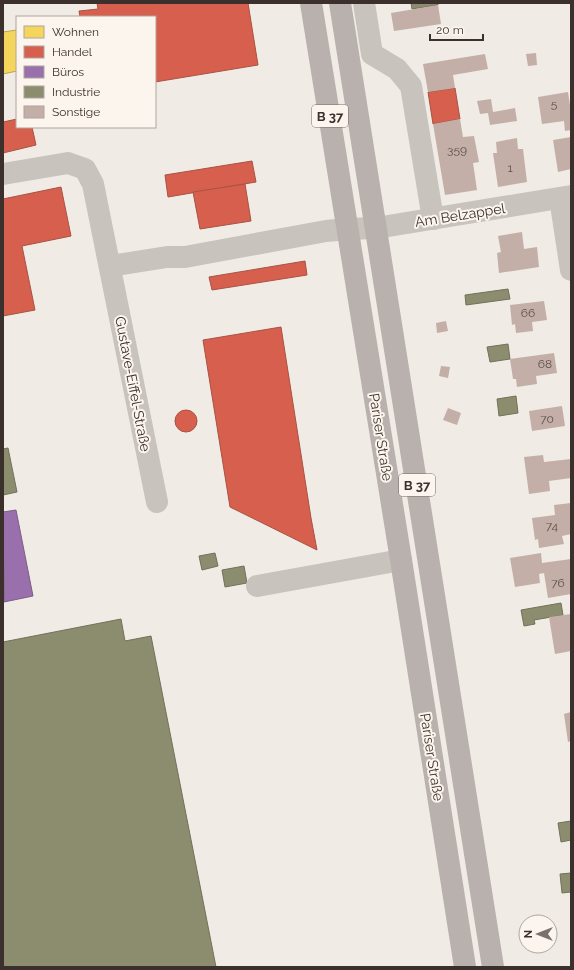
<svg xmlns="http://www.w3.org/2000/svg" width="574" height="970" viewBox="0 0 574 970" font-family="Raleway,sans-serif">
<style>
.homes{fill:#f6d55c;stroke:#bea44d}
.shops{fill:#d6604d;stroke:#a85243}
.offices{fill:#9970ab;stroke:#7d5d85}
.industry{fill:#8c8c6e;stroke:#74705a}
.building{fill:#c3afa7}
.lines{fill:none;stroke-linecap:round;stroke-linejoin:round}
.minor{stroke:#c9c3be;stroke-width:22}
.major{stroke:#b8b1ad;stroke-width:22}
.labels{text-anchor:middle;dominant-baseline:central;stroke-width:4;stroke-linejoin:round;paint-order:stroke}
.number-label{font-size:12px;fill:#5d504a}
.shield{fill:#fbf5ee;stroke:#756b66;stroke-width:1}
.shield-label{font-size:13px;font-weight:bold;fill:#3b302b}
.street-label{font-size:14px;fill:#3b302b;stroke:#fbf5ee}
</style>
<rect width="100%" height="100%" fill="#f0ebe5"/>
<!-- homes -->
<path class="homes" d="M17,30V71L3,74V32Z"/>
<!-- shops -->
<g class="shops">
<path d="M97,3H248L258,65L155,82V17H80L79,11L98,9Z"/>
<path d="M455,88L460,119L433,124L428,92Z"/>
<path d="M17,119V127H32L36,145L3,153V122Z"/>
<path d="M252,161L256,182L168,197L165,175Z"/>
<path d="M245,184L251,221L200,229L193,192Z"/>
<path d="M61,187L71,236L22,246L35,310L3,316V199Z"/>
<path d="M305,261L307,275L212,290L209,277Z"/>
<path d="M281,327L311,518L317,550L230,507L203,340Z"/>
<circle cx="186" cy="421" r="11"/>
</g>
<!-- offices -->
<path class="offices" d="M16,510L33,596L4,602L3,512Z"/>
<!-- industry -->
<g class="industry">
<path d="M411,3H438V5L412,9Z"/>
<path d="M508,289L510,299L466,305L465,295Z"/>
<path d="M508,344L510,359L490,362L487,347Z"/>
<path d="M516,396L518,413L499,416L497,399Z"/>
<path d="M8,448L17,492L3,495V449Z"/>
<path d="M215,553L218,566L202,570L199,556Z"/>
<path d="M244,566L247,583L225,587L222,570Z"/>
<path d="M561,603L563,615L534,620L535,624L524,626L521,610Z"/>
<path d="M121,619L125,641L151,636L216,967H3V642Z"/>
<path d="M571,821V840L561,842L558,823Z"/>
<path d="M571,873V892L562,893L560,874Z"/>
</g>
<!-- building -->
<g class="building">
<path d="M438,5L441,24L394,31L391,13Z"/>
<path d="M536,53L537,65L528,66L526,54Z"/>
<path d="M485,54L488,69L453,75L455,88L428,92L423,64Z"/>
<path d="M568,92L571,112V130L565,131L564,121L542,124L538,97Z"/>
<path d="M491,99L493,112L515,108L517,121L490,125L488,113L480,114L477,101Z"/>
<path d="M460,119L463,137L474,136L479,162L473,163L477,190L445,195L433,124Z"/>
<path d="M571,137V169L558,172L553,140Z"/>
<path d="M517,138L518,149H523L527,182L498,187L493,153H497L496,142Z"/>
<path d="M522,232L524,249L537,247L539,267L499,273L497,253L501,252L498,236Z"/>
<path d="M544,301L547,320L532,322L533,331L516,333L515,324L512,325L510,305Z"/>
<path d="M446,321L448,331L437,333L436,323Z"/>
<path d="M554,353L557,373L536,376L537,384L517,387L516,379H513L510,359Z"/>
<path d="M441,366L450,367L448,378L439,376Z"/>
<path d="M562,406L565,426L532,431L529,411Z"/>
<path d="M448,408L461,413L457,425L443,420Z"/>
<path d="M543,455L544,462L571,459V478L549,481L550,491L529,494L524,457Z"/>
<path d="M571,503V534L562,536L564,544L539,548L538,539L535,540L532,518L555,515L554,505Z"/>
<path d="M541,553L542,563L571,559V594L548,598L544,573L539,574L540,583L515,587L510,558Z"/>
<path d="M571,614V651L555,654L549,617Z"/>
<path d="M571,712V741L568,742L564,714Z"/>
</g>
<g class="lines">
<!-- minor -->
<g class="minor">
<path d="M364,3L372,54L397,69L411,86L433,219"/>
<path d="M3,174L68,163L85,169L93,184L157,502"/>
<path d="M560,198L571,270"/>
<path d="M110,266L167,257H185L326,231L348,229L376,228L571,196"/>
<path d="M257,586L401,560"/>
</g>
<!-- major -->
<g class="major">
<path d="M311,3L401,560L465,967"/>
<path d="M340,3L493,967"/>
</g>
</g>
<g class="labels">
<!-- number labels -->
<g class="number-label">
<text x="554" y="104">5</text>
<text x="457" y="150">359</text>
<text x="510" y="168">1</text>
<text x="528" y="313">66</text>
<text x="545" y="364">68</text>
<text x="547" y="419">70</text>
<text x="552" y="526">74</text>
<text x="558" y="583">76</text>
</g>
<!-- shield labels -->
<g class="shield">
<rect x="312" y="105" width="36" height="22" rx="3"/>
<rect x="399" y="474" width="36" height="22" rx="3"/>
</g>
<g class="shield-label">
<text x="330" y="116">B 37</text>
<text x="417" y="485">B 37</text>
</g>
<!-- street labels -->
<g class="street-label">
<text transform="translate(460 215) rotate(-9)">Am Belzappel</text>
<text transform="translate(133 384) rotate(79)">Gustave-Eiffel-Straße</text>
<text transform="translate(381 437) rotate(81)">Pariser Straße</text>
<text transform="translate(432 757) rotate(81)">Pariser Straße</text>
</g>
</g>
<!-- border -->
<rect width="574" height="970" fill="none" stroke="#3b302b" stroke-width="8"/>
<!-- legend -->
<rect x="16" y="16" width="140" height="112" fill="#fbf5ee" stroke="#aea6a0"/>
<rect x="24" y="26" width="20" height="12" fill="#f6d55c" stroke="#aea6a0"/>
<text x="52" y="36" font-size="12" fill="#3b302b">Wohnen</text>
<rect x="24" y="46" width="20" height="12" fill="#d6604d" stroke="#aea6a0"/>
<text x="52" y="56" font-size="12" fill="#3b302b">Handel</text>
<rect x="24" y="66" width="20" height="12" fill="#9970ab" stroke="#aea6a0"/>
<text x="52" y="76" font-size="12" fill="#3b302b">Büros</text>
<rect x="24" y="86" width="20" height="12" fill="#8c8c6e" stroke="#aea6a0"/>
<text x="52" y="96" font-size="12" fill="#3b302b">Industrie</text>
<rect x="24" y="106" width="20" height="12" fill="#c3afa7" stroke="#aea6a0"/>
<text x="52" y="116" font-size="12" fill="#3b302b">Sonstige</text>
<!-- north arrow -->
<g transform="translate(538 934) rotate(270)"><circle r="19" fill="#fbf5ee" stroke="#aea6a0"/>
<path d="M0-3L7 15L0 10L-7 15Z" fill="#7a716c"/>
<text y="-6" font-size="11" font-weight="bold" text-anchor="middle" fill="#3b302b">N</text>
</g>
<!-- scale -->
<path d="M430 34v6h53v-6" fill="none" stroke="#3b302b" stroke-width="2"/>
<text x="436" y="34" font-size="12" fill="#3b302b" stroke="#fbf5ee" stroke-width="3" paint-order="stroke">20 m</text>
</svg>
